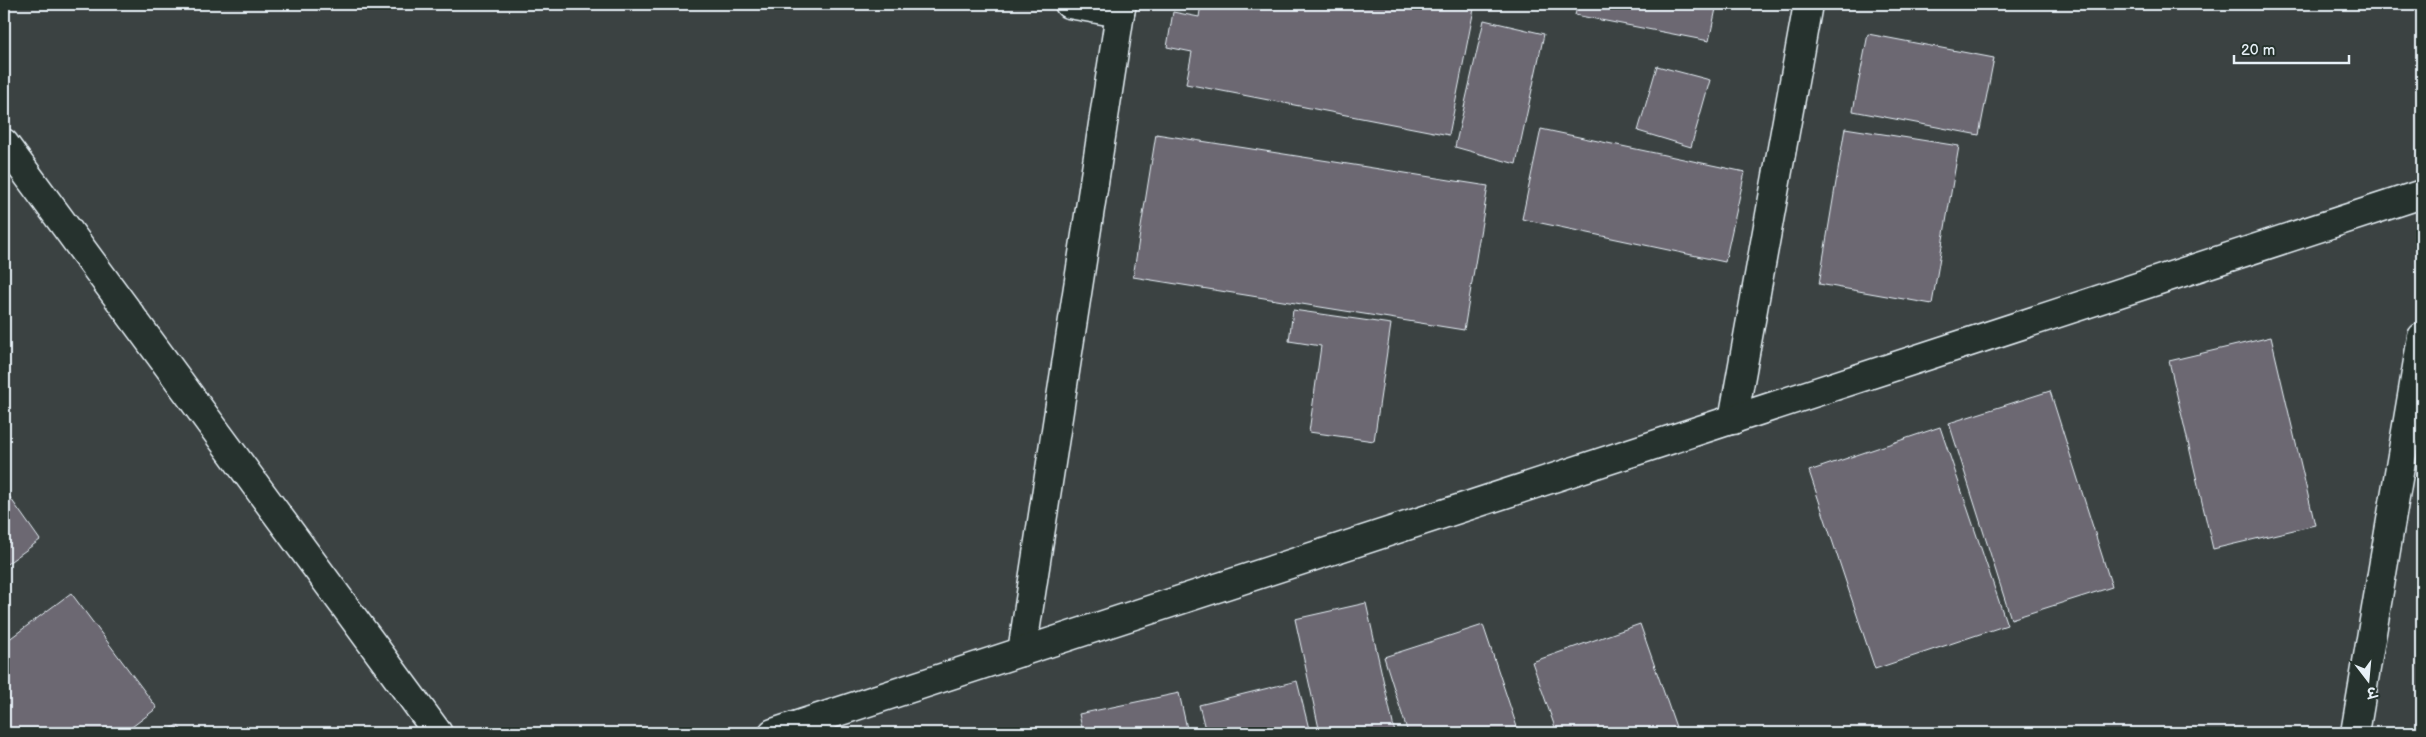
<svg xmlns="http://www.w3.org/2000/svg" width="2426" height="737" viewBox="0 0 2426 737" font-family="'Balsamiq Sans','Playpen Sans Deva',sans-serif">
<style>
.built{fill:#3b4342}
.building{fill:#6c6772;stroke:#e8f1f8}
.lines{fill:none;stroke-linecap:round;stroke-linejoin:round}
.minor-casing{stroke:#e8f1f8;stroke-width:31}
.minor{stroke:#26332d;stroke-width:28}
</style>
<rect width="100%" height="100%" fill="#26332d"/>
<filter id="ink" filterUnits="userSpaceOnUse"><feTurbulence type="fractalNoise" baseFrequency=".02" numOctaves="2"/><feDisplacementMap in="SourceGraphic" scale="10" xChannelSelector="R" yChannelSelector="G"/><feConvolveMatrix kernelMatrix="1 2 1 2 8 2 1 2 1" color-interpolation-filters="sRGB"/></filter>
<g filter="url(#ink)">
<!-- built -->
<rect class="built" x="4" y="4" width="2418" height="729"/>
<!-- building -->
<g class="building">
<path d="M1201,4H1475L1449,135L1186,84L1192,52L1167,47L1173,12L1199,17Z"/>
<path d="M1578,4H1717L1709,41L1575,15Z"/>
<path d="M1484,20L1544,34L1516,164L1455,147Z"/>
<path d="M1868,34L1994,58L1979,135L1853,111Z"/>
<path d="M1657,66L1710,80L1691,147L1638,131Z"/>
<path d="M1845,128L1959,146L1932,304L1819,284Z"/>
<path d="M1541,129L1745,172L1725,262L1522,219Z"/>
<path d="M1156,134L1488,186L1464,330L1133,277Z"/>
<path d="M1293,310L1391,324L1374,441L1309,432L1321,346L1289,341Z"/>
<path d="M2271,337L2315,525L2213,549L2169,361Z"/>
<path d="M2050,391L2112,587L2011,619L1949,423Z"/>
<path d="M1940,427L2007,625L1875,669L1809,471Z"/>
<path d="M4,489L40,540L4,566Z"/>
<path d="M71,593L157,708L124,733H4V643Z"/>
<path d="M1366,603L1395,733H1320L1295,619Z"/>
<path d="M1640,624L1676,727L1657,733H1557L1532,662Z"/>
<path d="M1483,625L1519,733H1408L1384,657Z"/>
<path d="M1297,681L1310,733H1206L1199,705Z"/>
<path d="M1179,693L1188,733H1083L1079,714Z"/>
<path d="M177,725L184,733H165Z"/>
</g>
<g class="lines">
<!-- minor casing -->
<g class="minor-casing">
<g id="minor">
<path d="M1069,4L1120,13L1122,4"/>
<path d="M4,143L438,733"/>
<path d="M1733,420L1808,4"/>
<path d="M1022,652L1120,13"/>
<path d="M773,733L2422,194"/>
<path d="M2355,733L2422,337"/>
</g>
</g>
<!-- minor -->
<use href="#minor" class="minor"/>
</g>
</g>
<!-- margin -->
<rect width="2426" height="737" fill="none" stroke="#26332d" stroke-width="20"/>
<rect x="10" y="10" width="2406" height="717" fill="none" stroke="#e8f1f8" stroke-width="2" filter="url(#ink)"/>
<!-- north arrow -->
<g transform="translate(2368 680) rotate(164)" stroke="#26332d" stroke-width="4" paint-order="stroke">
<path d="M0-4L9 19L0 12L-9 19Z" fill="#e8f1f8"/>
<text y="-8" font-size="14" font-weight="bold" text-anchor="middle" fill="#e8f1f8">उ</text>
</g>
<!-- scale -->
<path d="M2234 55v8h115v-8" fill="none" stroke="#e8f1f8" stroke-width="2.5"/>
<text x="2241" y="55" font-size="15" fill="#e8f1f8" stroke="#26332d" stroke-width="4" paint-order="stroke">20 m</text>
</svg>
